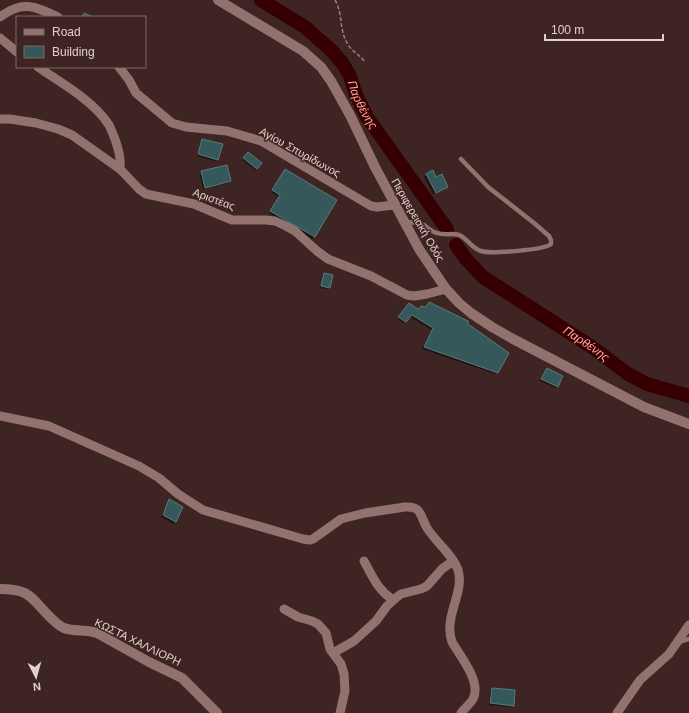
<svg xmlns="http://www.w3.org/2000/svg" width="689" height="713" viewBox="0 0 689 713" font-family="Helvetica,sans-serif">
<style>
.shadow{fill:#0007}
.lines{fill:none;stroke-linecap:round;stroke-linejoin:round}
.river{stroke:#360003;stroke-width:14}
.building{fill:#35585a;stroke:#587c7e}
.path{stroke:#978280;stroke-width:1.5;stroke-dasharray:4 2;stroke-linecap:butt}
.service{stroke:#92726f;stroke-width:4.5}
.minor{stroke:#92726f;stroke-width:9}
.tertiary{stroke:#92726f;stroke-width:10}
.secondary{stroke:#92726f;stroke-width:10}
.labels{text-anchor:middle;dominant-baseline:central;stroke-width:3;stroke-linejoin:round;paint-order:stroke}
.street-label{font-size:11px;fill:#e1cfcd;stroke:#3e2422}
.water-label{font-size:12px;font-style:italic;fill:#fea49c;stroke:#3e2422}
</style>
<rect width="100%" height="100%" fill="#3e2422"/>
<!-- shadow -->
<g class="shadow">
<path d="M203,140L217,159L215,161L197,156L201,142Z"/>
<path d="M248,153L261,164L255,170L242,160Z"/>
<path d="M285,170L336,200L312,239L269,213L279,197L271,192Z"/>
<path d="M202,172L230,181L228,183L203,189L200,174Z"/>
<path d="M432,172L436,178L445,189L433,194L424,177Z"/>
<path d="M324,274L329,287L327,289L320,288L323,276Z"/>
<path d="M429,303L467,325L497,372L495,374L422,349L432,330L410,317L404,323L397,319L407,306L418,310L426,308Z"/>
<path d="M547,370L557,386L555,388L540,381Z"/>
<path d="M170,500L181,508L173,524L161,517Z"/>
<path d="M492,689L513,705L511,707L489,705L490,691Z"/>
</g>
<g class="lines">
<!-- river -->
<g class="river">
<path id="s1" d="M261,0L305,27L333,52L343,64L350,76L356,95L367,117L447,229"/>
<path id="s2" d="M456,245L466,259L483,277L592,347L628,374L647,384L689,396"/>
</g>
</g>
<!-- building -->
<g class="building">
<path d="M84,13L93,17H82Z"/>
<path d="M202,139L223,144L218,160L198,154Z"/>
<path d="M248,152L262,163L257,169L243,158Z"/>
<path d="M227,165L231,181L205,188L201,171Z"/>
<path d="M285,169L337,200L315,237L270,211L280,195L272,190Z"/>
<path d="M433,170L436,177L442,174L448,187L436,193L426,174Z"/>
<path d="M324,273L333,275L330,288L321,286Z"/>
<path d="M429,302L468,321V324L509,353L498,373L424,347L433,328L412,315L406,322L398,317L409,303L418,309L422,306L426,307Z"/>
<path d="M547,368L563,376L558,387L541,379Z"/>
<path d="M169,499L183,507L176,522L163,515Z"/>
<path d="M492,688L515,690L514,706L490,703Z"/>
</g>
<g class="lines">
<!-- path -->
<path class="path" d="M335,0C343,13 339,29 347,43C351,51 359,54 364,61"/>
<!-- service -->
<g class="service">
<path d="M406,222C412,222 418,223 424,225C428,228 432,232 437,233C445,236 455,232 461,236C468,240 473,249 481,251C490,254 545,250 551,244V240L549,236L534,223L488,187L461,159"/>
<path d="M679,642L689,639"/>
</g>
<!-- minor -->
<g class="minor">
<path d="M0,17C22,0 34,6 58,17"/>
<path d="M0,38L17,52"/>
<path d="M38,67C61,83 94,101 109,125C112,131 114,137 116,142C119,152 121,159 120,169"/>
<path d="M119,67L129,80L136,93L172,123L186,127L227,131L261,141L371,206L377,207L394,205"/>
<path d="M0,119H10L36,123L58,129L72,135L120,169L139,189L146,194L194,204L232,220H266L275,221L286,226L295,231L317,251L328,259L371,276L407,295L414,296L427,294L446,289"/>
<path d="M0,416L49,426L139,466L159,478L178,494L203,510L303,539L310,540L313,539L341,519L365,513L405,507C422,506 420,516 427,528C435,541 453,555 458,570C465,593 443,616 452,642C460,656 482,682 473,699C470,704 465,708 461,713"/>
<path d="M364,561C373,577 377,589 393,600"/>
<path d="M284,609L298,617L312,621L318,624L326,633L330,649L341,664L344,674L345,691L340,713"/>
<path d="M333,653L354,641L376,621L387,606L397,597L401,594L421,589L427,586L442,569L453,561"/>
<path d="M617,713L640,680L669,654L689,625"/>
</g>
<!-- tertiary -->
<path class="tertiary" d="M0,589C32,589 31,599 51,618C55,622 59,626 64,628C74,632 86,629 97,633L149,662L182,678L217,713"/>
<!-- secondary -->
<path class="secondary" d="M218,0L303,51L321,67L331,81L350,115L375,167L419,249L446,289L459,303L471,313L492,327L513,339L644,407L689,424"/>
</g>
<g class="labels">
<!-- street labels -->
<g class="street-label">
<text transform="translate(300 152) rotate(29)">Αγίου Σπυρίδωνος</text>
<text transform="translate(214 199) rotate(20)">Αριστέας</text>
<text transform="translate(418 220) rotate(60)">Περιφερειακή Οδός</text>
<text transform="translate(138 642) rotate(26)">ΚΩΣΤΑ ΧΑΛΛΙΟΡΗ</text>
</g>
<!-- water labels -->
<g class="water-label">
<text stroke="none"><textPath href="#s1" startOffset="150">Παρθένης</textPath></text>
<text stroke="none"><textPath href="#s2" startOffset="165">Παρθένης</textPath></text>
</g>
</g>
<!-- legend -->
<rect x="16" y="16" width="130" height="52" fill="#3e2422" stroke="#7f6866"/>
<rect x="24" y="29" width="20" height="6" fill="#92726f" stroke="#7f6866"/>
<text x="52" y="36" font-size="12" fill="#e1cfcd">Road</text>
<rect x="24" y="46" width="20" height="12" fill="#35585a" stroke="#7f6866"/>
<text x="52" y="56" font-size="12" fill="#e1cfcd">Building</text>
<!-- north arrow -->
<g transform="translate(36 677) rotate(174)" stroke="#3e2422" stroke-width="3" paint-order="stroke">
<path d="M0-3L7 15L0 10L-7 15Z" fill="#e1cfcd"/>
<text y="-6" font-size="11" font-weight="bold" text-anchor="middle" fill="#e1cfcd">N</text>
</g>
<!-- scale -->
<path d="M545 34v6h118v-6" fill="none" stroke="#e1cfcd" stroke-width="2"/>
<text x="551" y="34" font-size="12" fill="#e1cfcd" stroke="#3e2422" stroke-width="3" paint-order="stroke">100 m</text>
</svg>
